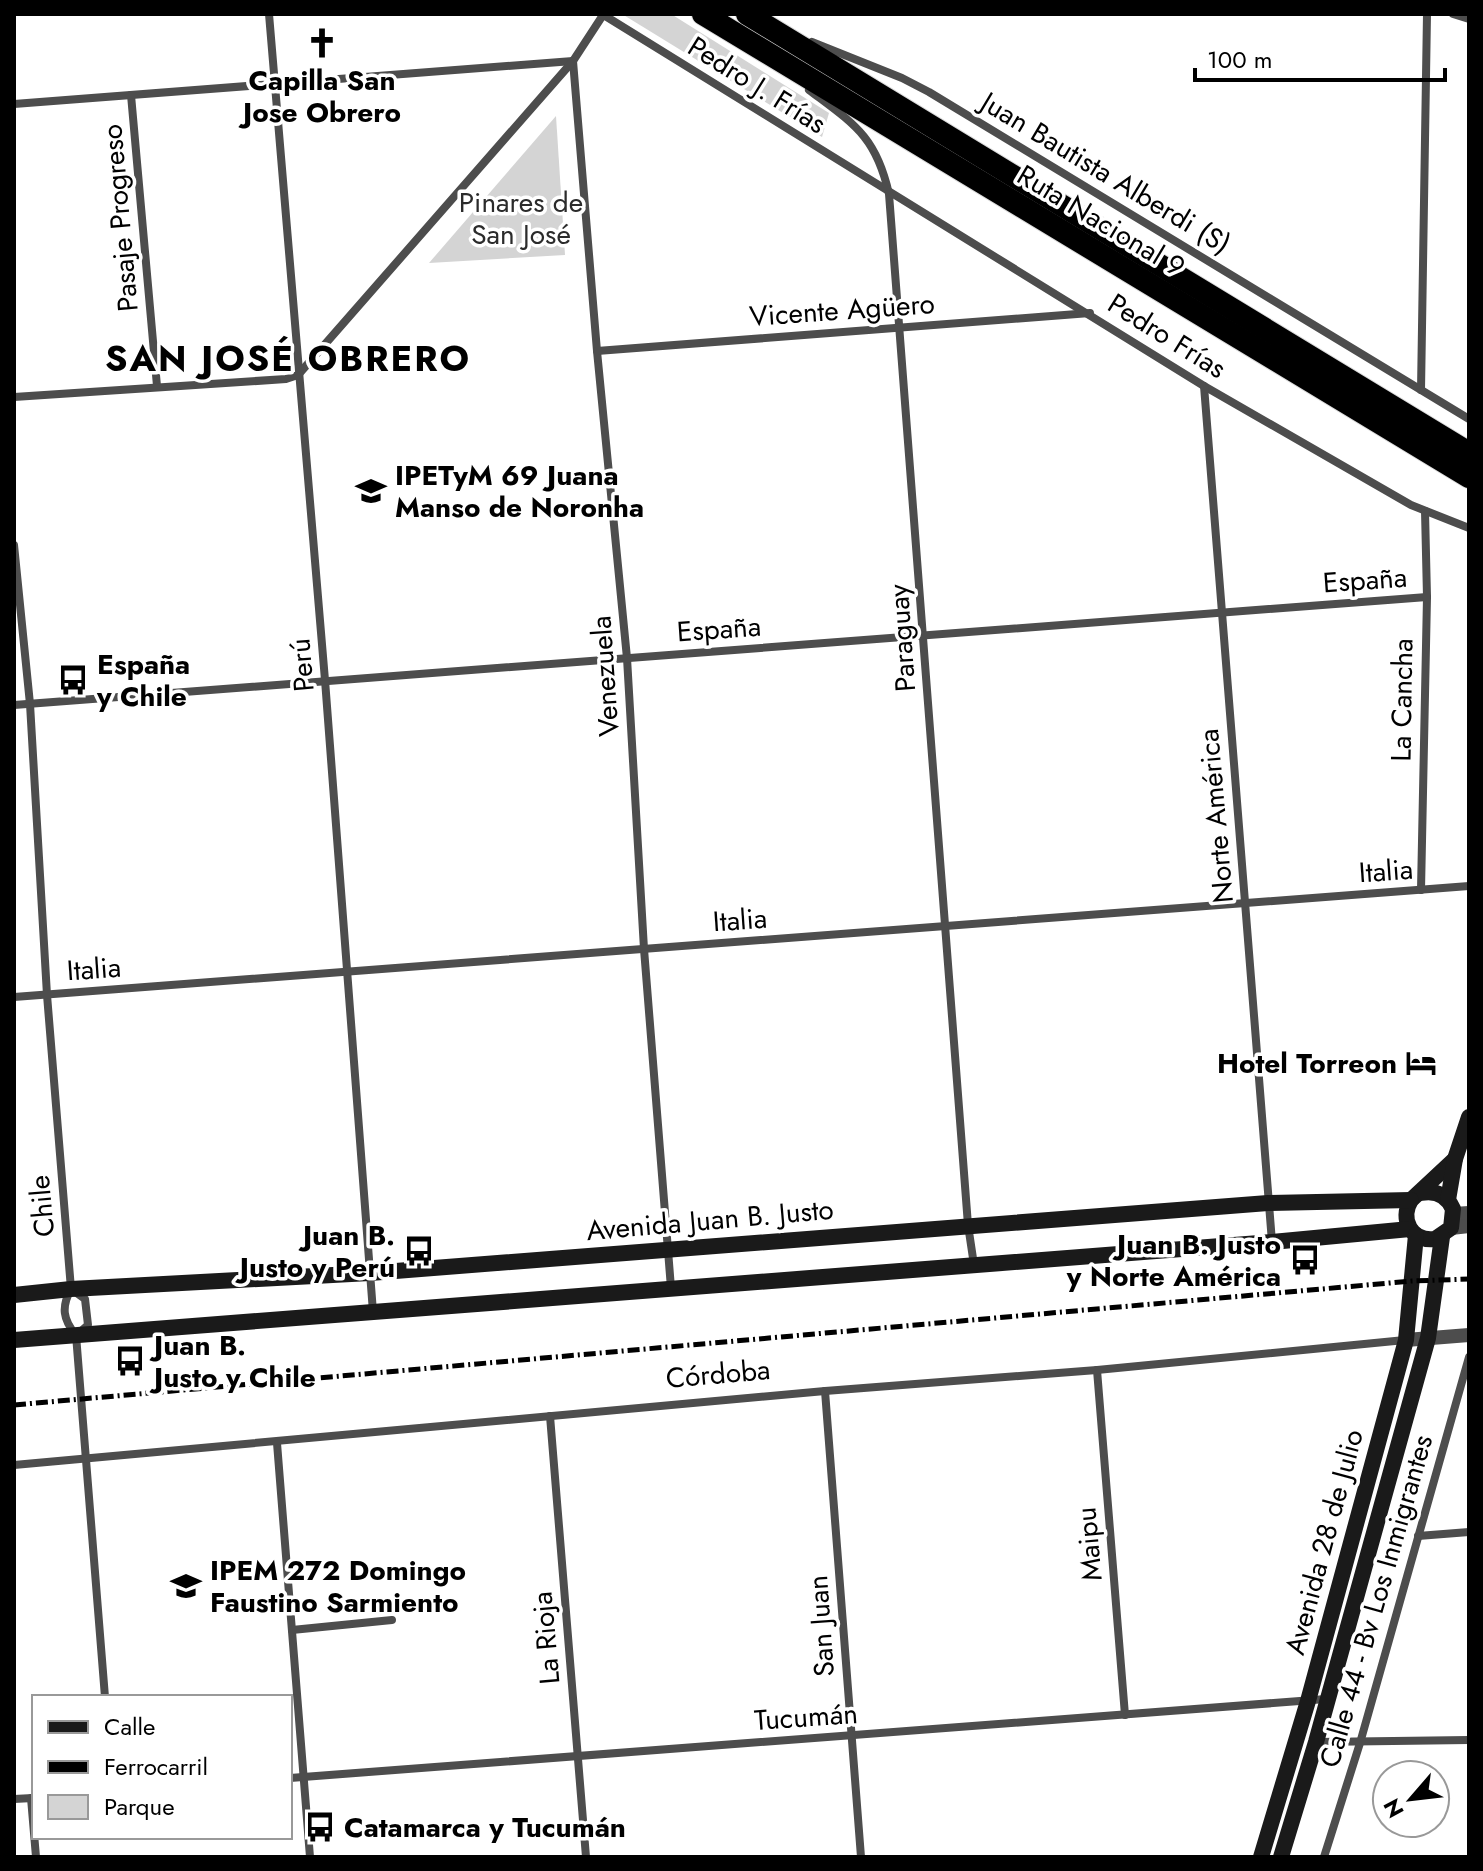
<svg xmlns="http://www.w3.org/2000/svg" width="1483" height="1871" viewBox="0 0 1483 1871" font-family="Jost,sans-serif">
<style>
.green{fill:#d4d4d4}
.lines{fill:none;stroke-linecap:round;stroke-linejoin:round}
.trunk-casing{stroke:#dbdbdb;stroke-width:24}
.minor{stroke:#4d4d4d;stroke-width:8}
.tertiary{stroke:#4d4d4d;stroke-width:14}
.secondary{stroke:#1a1a1a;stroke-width:16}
.trunk{stroke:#000;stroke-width:22}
.rail{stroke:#000;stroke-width:5;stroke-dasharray:12 4 2 4;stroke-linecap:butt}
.labels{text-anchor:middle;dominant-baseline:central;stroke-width:7;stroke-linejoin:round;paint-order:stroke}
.poi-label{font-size:28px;font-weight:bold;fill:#000;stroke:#fff;text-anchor:start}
.street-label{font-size:28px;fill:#000;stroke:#fff}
.park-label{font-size:28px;fill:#2b2b2b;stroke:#fff}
.district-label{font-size:36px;font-weight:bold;letter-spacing:2px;fill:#000;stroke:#fff}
</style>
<rect width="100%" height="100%" fill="#fff"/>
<!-- green -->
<g class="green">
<path d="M622,14H671L829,113L822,137Z"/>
<path d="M556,116L565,255L429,263Z"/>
</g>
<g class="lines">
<!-- trunk casing -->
<g class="trunk-casing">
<g id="trunk">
<path d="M703,14L1469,477"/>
<path d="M747,14L1469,453"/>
</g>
</g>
<!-- minor -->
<g class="minor">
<path d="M269,14L325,680L373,1312"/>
<path d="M602,14L1204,386L1411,505L1469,528"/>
<path d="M1453,14L1469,19"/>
<path d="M812,42L902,78L929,92L1469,419"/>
<path d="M573,61L597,351L627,658L644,949L671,1288"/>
<path d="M809,90C854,124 876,136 889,194L968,1225L974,1265"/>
<path d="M131,95L157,386"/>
<path d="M14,104L573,61"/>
<path d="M597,351L1090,313"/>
<path d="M1204,386L1272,1242"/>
<path d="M1421,390L1427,14"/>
<path d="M14,397L286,379L298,375L573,61L603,15"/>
<path d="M14,545L30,704L47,995L71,1289C61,1307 63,1320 76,1335L105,1697"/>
<path d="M14,705L1427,597"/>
<path d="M1421,890L1427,597L1425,511"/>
<path d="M14,997L1469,886"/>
<path d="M74,1291L85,1299L88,1325L80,1332"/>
<path d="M1097,1370L1125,1715"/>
<path d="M825,1391L861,1857"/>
<path d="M550,1416L586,1857"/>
<path d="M277,1443L310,1857"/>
<path d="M14,1465L825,1391L1097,1370L1405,1340"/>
<path d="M1418,1536L1469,1532"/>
<path d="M292,1630L392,1620"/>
<path d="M1317,1742L1469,1740"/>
<path d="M290,1778L1326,1699"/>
<path d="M31,1798L36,1857"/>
<path d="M14,1799L33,1798"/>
<path d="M1324,1857L1360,1743L1469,1357"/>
</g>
<!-- tertiary -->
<g class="tertiary">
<path d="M1454,1214L1469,1213"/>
<path d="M1451,1228L1469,1226"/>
<path d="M1406,1340L1469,1335"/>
</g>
<!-- secondary -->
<g class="secondary">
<path d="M1421,1193C1436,1190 1447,1195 1453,1209L1451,1228L1435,1239C1412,1242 1399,1220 1411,1200L1455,1159"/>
<path d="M1448,1200L1455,1159L1469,1117"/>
<path d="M14,1295L71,1289L370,1273L1268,1203L1411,1200"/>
<path d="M14,1340L1272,1242L1410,1229"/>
<path d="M1261,1857L1308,1701L1406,1340L1416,1235"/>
<path d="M1281,1857L1316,1742L1428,1338L1442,1237"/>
</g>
<!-- trunk -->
<use href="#trunk" class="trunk"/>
<!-- rail -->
<path class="rail" d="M14,1405L1412,1281L1469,1279"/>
</g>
<!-- icons -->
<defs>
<g id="church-bare" transform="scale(2.4)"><path d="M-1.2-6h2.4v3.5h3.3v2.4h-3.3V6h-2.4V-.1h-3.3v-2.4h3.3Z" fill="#000" stroke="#fff" stroke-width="2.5" paint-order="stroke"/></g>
<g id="school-bare" transform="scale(2.4)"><path d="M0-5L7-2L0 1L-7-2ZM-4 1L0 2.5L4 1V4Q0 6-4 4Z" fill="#000" stroke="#fff" stroke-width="2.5" paint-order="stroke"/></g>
<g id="bus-bare" transform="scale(2.4)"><path d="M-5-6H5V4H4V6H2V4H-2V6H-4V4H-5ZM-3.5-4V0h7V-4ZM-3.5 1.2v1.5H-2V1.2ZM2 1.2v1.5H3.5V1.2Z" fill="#000" stroke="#fff" stroke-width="2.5" paint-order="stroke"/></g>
<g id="hotel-bare" transform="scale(2.4)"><path d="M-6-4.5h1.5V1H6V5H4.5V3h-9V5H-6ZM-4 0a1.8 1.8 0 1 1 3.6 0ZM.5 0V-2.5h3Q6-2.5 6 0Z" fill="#000" stroke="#fff" stroke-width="2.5" paint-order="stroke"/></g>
</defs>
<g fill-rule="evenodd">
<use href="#church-bare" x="322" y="43"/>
<use href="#school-bare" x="371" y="491"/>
<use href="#bus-bare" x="73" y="680"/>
<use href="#hotel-bare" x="1421" y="1063"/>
<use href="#bus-bare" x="419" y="1251"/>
<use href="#bus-bare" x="1305" y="1260"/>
<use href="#bus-bare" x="130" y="1361"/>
<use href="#school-bare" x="186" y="1586"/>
<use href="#bus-bare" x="320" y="1827"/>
</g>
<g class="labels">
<!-- poi labels -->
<g class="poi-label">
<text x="322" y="80" text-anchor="middle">Capilla San<tspan x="322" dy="32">Jose Obrero</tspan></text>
<text x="395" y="475">IPETyM 69 Juana<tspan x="395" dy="32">Manso de Noronha</tspan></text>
<text x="97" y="664">España<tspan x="97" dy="32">y Chile</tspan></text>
<text x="1397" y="1063" text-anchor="end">Hotel Torreon</text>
<text x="395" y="1235" text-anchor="end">Juan B.<tspan x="395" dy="32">Justo y Perú</tspan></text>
<text x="1281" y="1244" text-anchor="end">Juan B. Justo<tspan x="1281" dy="32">y Norte América</tspan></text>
<text x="154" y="1345">Juan B.<tspan x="154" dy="32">Justo y Chile</tspan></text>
<text x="210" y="1570">IPEM 272 Domingo<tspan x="210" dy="32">Faustino Sarmiento</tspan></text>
<text x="344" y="1827">Catamarca y Tucumán</text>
</g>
<!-- street labels -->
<g class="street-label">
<text transform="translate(757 85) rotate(32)">Pedro J. Frías</text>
<text transform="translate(1106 173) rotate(31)">Juan Bautista Alberdi (S)</text>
<text transform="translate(120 218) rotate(-95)">Pasaje Progreso</text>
<text transform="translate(1101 221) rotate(31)">Ruta Nacional 9</text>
<text transform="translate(842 310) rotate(-4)">Vicente Agüero</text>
<text transform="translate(1167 336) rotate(32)">Pedro Frías</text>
<text transform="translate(1365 580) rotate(-4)">España</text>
<text transform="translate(719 629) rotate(-4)">España</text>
<text transform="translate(902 638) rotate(-94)">Paraguay</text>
<text transform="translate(302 665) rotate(-95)">Perú</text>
<text transform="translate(605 676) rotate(-94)">Venezuela</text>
<text transform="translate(1402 700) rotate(-89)">La Cancha</text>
<text transform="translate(1216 816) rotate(-95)">Norte América</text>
<text transform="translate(1386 871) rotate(-4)">Italia</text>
<text transform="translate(740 920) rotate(-4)">Italia</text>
<text transform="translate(94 969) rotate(-4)">Italia</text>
<text transform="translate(42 1206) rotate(-95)">Chile</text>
<text transform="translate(710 1220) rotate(-5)">Avenida Juan B. Justo</text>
<text transform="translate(718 1374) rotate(-5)">Córdoba</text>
<text transform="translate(1324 1542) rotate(-75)">Avenida 28 de Julio</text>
<text transform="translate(1089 1544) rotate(-95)">Maipu</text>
<text transform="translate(1376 1601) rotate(-74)">Calle 44 - Bv Los Inmigrantes</text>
<text transform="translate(821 1626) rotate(-94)">San Juan</text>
<text transform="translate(546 1638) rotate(-95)">La Rioja</text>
<text transform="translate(806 1717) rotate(-4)">Tucumán</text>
</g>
<!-- park labels -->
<g class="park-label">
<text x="521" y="202">Pinares de<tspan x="521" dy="32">San José</tspan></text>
</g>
<!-- district labels -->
<g class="district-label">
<text x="288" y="358">SAN JOSÉ OBRERO</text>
</g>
</g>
<!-- border -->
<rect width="1483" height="1871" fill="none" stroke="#000000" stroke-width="32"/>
<!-- legend -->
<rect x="32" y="1695" width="260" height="144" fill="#ffffff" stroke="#999999" stroke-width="2"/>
<rect x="48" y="1721" width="40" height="12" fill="#1a1a1a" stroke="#999999" stroke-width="2"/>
<text x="104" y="1735" font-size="24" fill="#000000">Calle</text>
<rect x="48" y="1761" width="40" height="12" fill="#000000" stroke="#999999" stroke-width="2"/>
<text x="104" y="1775" font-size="24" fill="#000000">Ferrocarril</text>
<rect x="48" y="1795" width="40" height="24" fill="#d4d4d4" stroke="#999999" stroke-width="2"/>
<text x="104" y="1815" font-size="24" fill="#000000">Parque</text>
<!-- north arrow -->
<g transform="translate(1411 1799) rotate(242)"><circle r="38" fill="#ffffff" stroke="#999999" stroke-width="2"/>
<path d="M0-6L14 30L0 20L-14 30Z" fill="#000000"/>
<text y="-12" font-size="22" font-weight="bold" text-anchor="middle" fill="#000000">N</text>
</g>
<!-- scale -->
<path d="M1195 68v12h250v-12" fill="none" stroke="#000000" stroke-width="4"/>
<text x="1207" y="68" font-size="24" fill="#000000" stroke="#ffffff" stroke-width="6" paint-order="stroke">100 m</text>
</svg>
